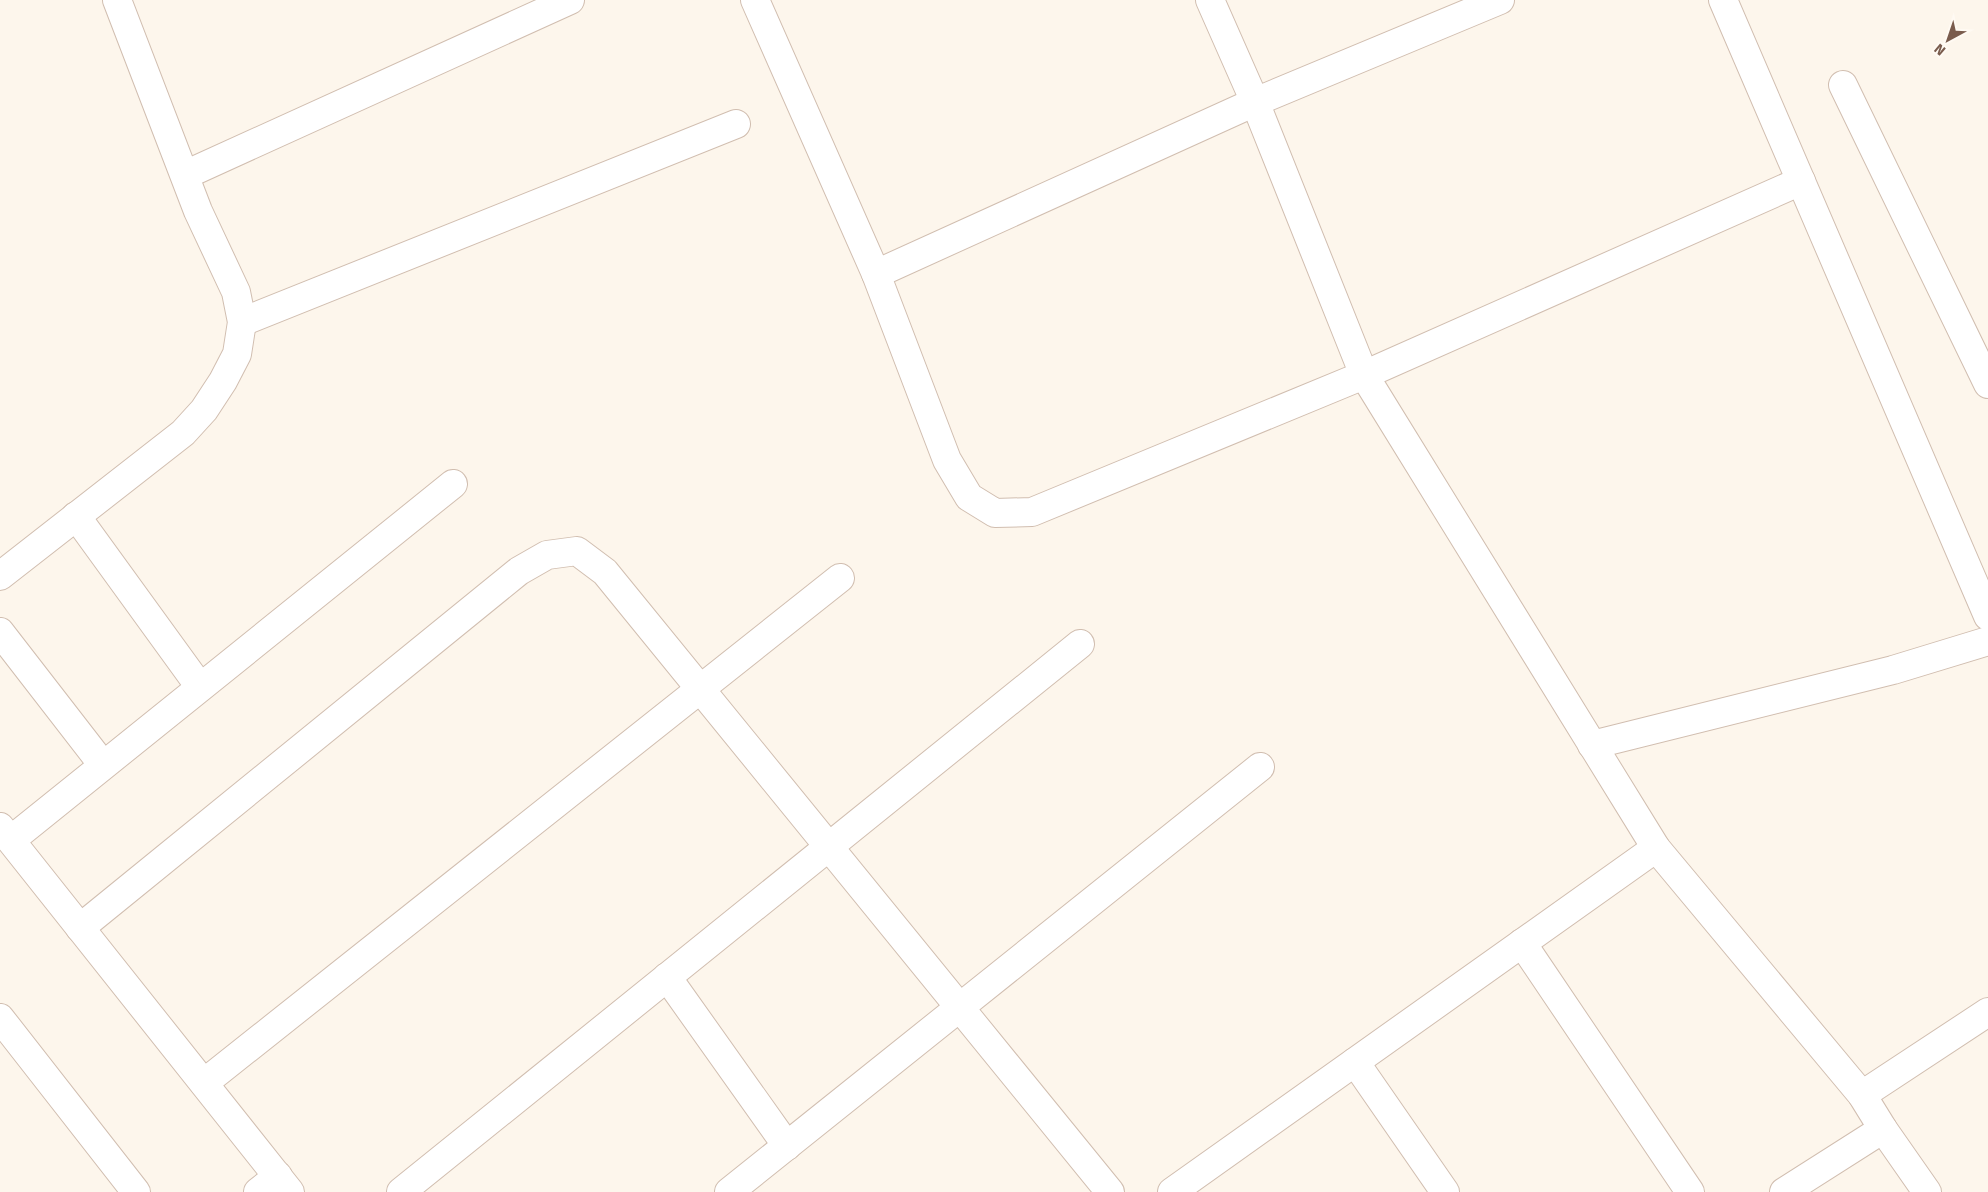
<svg xmlns="http://www.w3.org/2000/svg" width="1988" height="1192" viewBox="0 0 1988 1192" font-family="'Fira Sans',sans-serif">
<style>
.lines{fill:none;stroke-linecap:round;stroke-linejoin:round}
.minor-casing{stroke:#d1beb0;stroke-width:30}
.minor{stroke:#fff;stroke-width:28}
</style>
<rect width="100%" height="100%" fill="#fdf6ec"/>
<g class="lines">
<!-- minor casing -->
<g class="minor-casing">
<g id="minor">
<path d="M755,0L876,274L947,460L969,497L995,513L1032,512L1364,375L1801,181"/>
<path d="M1210,0L1255,102L1364,375L1656,848L1862,1095L1883,1129L1927,1192"/>
<path d="M1723,0L1988,616"/>
<path d="M1843,85L1988,384"/>
<path d="M185,175L570,0"/>
<path d="M876,274L1255,102L1500,0"/>
<path d="M242,322L736,124"/>
<path d="M76,516L200,687"/>
<path d="M0,576L183,433L204,410L223,381L237,354L242,322L236,292L198,211L117,0"/>
<path d="M0,632L103,765"/>
<path d="M1592,745L1893,670L1988,641"/>
<path d="M0,827L290,1192"/>
<path d="M11,840L453,484"/>
<path d="M80,928L519,571L547,555L577,551L605,572L1110,1192"/>
<path d="M1522,943L1690,1192"/>
<path d="M667,977L787,1146"/>
<path d="M0,1018L136,1192"/>
<path d="M1355,1062L1445,1192"/>
<path d="M204,1083L840,578"/>
<path d="M1862,1095L1988,1012"/>
<path d="M258,1192L278,1176"/>
<path d="M401,1192L1080,644"/>
<path d="M729,1192L1260,767"/>
<path d="M1172,1192L1656,848"/>
<path d="M1784,1192L1883,1129"/>
</g>
</g>
<!-- minor -->
<use href="#minor" class="minor"/>
</g>
<!-- north arrow -->
<g transform="translate(1948 40) rotate(220)" stroke="#fffaf3" stroke-width="4" paint-order="stroke">
<path d="M0-4L9 19L0 12L-9 19Z" fill="#7a5c4d"/>
<text y="-8" font-size="14" font-weight="bold" text-anchor="middle" fill="#7a5c4d">N</text>
</g>
</svg>
